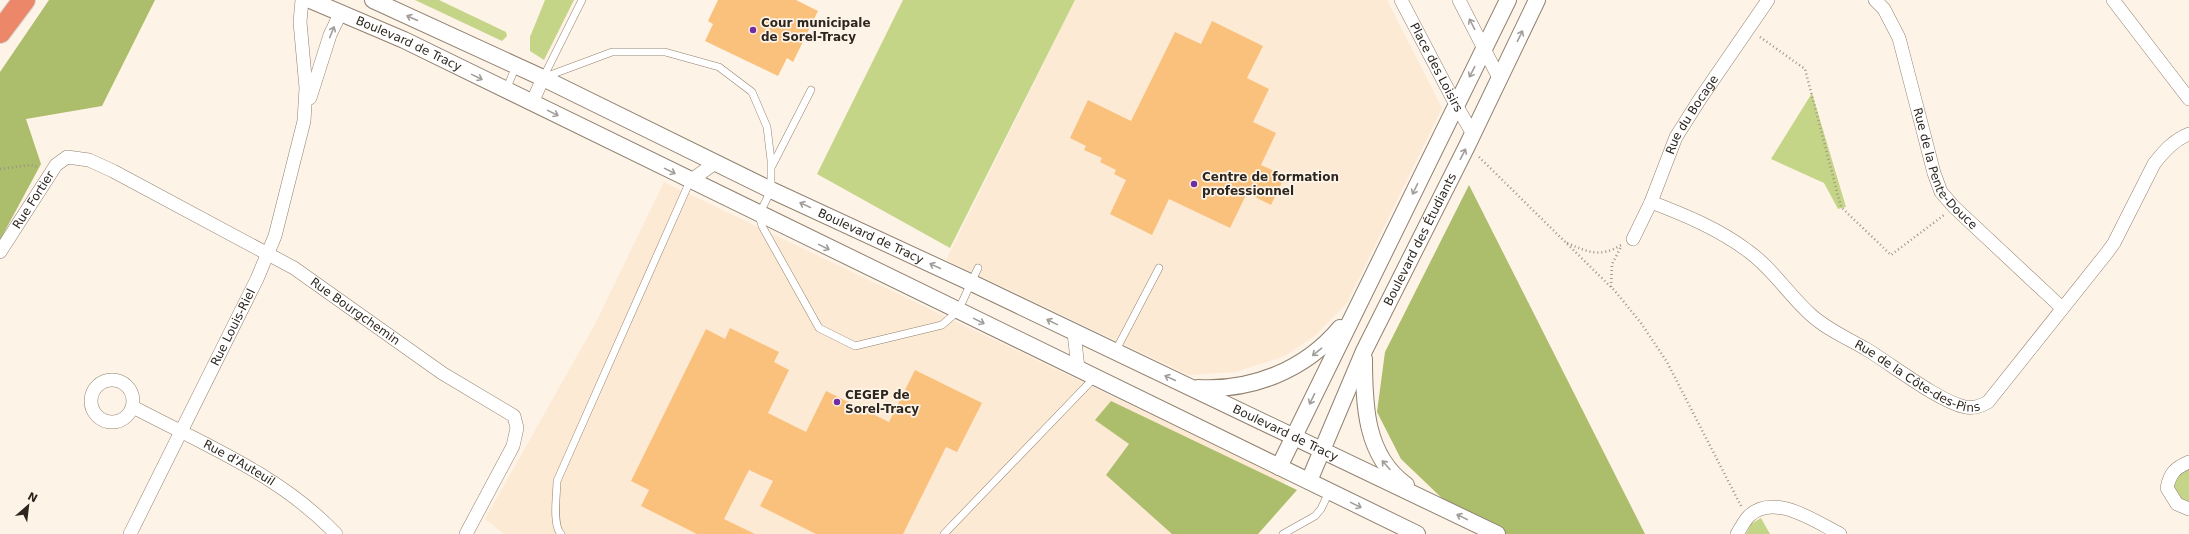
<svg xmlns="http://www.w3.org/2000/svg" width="2189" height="534" viewBox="0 0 2189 534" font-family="'DejaVu Sans',sans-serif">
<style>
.built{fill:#fdead5}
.green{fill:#c4d587}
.forest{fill:#acbd6c}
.building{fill:#fac17d}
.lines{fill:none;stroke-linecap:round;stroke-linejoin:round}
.service-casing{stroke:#91816f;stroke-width:8}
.minor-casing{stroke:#91816f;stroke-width:14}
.tertiary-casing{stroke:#91816f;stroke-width:18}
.motorway-casing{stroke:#d9d8d7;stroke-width:24}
.path{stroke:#9c9389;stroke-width:2.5;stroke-dasharray:1 3;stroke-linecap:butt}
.service{stroke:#fff;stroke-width:7}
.minor{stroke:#fff;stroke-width:13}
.tertiary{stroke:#fff;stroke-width:16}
.motorway{stroke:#ec8769;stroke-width:22}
.oneway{stroke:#a09d9a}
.poi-dot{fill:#702da2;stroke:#fef3e7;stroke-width:1.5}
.labels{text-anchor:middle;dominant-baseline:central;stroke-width:3.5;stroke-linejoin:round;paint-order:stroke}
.poi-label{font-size:12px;font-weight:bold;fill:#2d261f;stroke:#fef3e7;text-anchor:start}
.street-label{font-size:12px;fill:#2d261f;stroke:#fef3e7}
</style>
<rect width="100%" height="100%" fill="#fef3e7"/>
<!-- built -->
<g class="built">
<path d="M1075,0H1387L1442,108L1347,303L1316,335L1285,356L1236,372L1189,375L946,260Z"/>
<path d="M664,182L1287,480L1241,534H504L485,519L595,324Z"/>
</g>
<!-- green -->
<g class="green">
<path d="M415,0H439L506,32L507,36L502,41Z"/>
<path d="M545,0H574L544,60L530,51V37Z"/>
<path d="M903,0H1075L950,248L817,174Z"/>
<path d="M1812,93L1846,207L1838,209L1824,183L1771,159Z"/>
<path d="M2189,466V506L2178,501L2172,486L2180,470Z"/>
<path d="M1761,518L1770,534H1746L1751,524Z"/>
</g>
<!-- forest -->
<g class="forest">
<path d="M49,0H155L102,106L26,119L41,164L0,240V72Z"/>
<path d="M1469,185L1645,534H1504L1446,502L1401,459L1377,412L1385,352Z"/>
<path d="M1111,401L1297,490L1258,534H1172L1106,475L1129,444L1095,420Z"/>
</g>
<!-- building -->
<g class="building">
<path d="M718,0H796L818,11L793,62L787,58L778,76L705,41L713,24L708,21Z"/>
<path d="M1212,21L1263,46L1247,78L1269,89L1253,122L1276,133L1261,165L1285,176L1271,205L1247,193L1230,228L1169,199L1152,235L1110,214L1126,180L1114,174L1116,170L1100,162L1102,158L1084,150L1086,146L1070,138L1088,100L1131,121L1175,32L1201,44Z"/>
<path d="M730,328L779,352L774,362L789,370L768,413L806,432L826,391L889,422L915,370L982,403L957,452L946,447L903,534H816L760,506L773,481L749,470L724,519L755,534H697L641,506L649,490L631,481L706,329L725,339Z"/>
</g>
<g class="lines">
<!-- service casing -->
<g class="service-casing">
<g id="service">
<path d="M545,77L612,52H665L719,67L752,92L767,127L771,160V190L759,215L762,226L819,328L855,346L942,325L958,311L978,268"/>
<path d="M543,78L582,0"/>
<path d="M506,90L516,66"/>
<path d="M772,166L811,90"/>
<path d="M1115,352L1159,268"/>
<path d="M561,534C552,525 557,493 557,481L690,181"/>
<path d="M944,534L1095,377"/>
<path d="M1283,534L1315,516L1321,509L1329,492"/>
</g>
</g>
<!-- minor casing -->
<g class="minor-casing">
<g id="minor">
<path id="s1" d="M1401,0L1456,105L1473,134"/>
<path d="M1459,0L1499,78"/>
<path id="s2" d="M1875,0L1884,9L1899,38L1934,173L1941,192L1954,207L2062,308"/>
<path d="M2113,0L2189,99"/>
<path d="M310,98L330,35L341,12"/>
<path d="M532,103L543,78"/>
<path d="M690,181L715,163"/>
<path id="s3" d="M1651,202C1685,215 1719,229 1748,251C1772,268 1788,294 1810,314C1826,329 1847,338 1866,349C1891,364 1938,401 1965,407C1974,409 1981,406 1988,402L2106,254L2114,243L2154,164C2164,151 2174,140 2189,134"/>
<path id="s4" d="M1633,239L1651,202L1676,137L1700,99L1768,0"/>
<path id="s5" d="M0,252L56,165L67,157L89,160L113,171L294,268L442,373L514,416L517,428L513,446L466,534"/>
<path d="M1074,333L1078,368"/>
<circle cx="112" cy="401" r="21"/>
<path id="s6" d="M133,407C203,444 280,475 336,534"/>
<path d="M2189,462C2175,468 2170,473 2167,488L2177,504L2189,509"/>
<path id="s7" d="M130,534L257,279L275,236L304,121L306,88L300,22L302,0"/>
<path d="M1737,534C1741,528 1744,521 1749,516C1774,492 1816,522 1840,534"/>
</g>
</g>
<!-- tertiary casing -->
<g class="tertiary-casing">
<g id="tertiary">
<path id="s8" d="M310,0L404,40L1417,534"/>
<path id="s9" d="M373,0L543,78L771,190L972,283L1497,534"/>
<path d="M1364,359C1364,404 1365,456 1406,485"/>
<path d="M1198,388C1252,391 1305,370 1340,328"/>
<path d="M1279,467L1508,0"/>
<path id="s10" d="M1309,481L1364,351L1467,146L1537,0"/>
</g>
</g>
<!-- motorway casing -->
<g class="motorway-casing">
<path id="motorway" d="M0,32L24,0"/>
</g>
<!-- path -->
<g class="path">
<path d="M1760,37L1805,69L1841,207L1891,255L1944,215"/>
<path d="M1479,157L1615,291L1641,323L1667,362L1741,506"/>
<path d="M0,169L30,165L39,167"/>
<path d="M1567,243C1588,252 1600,258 1621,245"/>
<path d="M1611,287L1612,264L1621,247"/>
</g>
<!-- service -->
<use href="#service" class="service"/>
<!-- minor -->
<use href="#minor" class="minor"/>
<!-- tertiary -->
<use href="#tertiary" class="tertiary"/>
<!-- motorway -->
<use href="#motorway" class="motorway"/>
</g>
<!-- one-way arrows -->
<defs><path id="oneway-shaft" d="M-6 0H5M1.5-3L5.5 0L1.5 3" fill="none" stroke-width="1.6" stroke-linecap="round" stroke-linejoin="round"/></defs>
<g class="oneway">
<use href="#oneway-shaft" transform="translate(412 18) rotate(-156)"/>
<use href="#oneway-shaft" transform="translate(1472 24) rotate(-117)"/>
<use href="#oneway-shaft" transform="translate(332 32) rotate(-68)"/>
<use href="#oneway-shaft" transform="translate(1520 36) rotate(-64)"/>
<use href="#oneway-shaft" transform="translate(1472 72) rotate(117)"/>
<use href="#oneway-shaft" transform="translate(477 77) rotate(26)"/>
<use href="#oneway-shaft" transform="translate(553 113) rotate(26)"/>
<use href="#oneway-shaft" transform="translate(1463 154) rotate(-63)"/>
<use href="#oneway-shaft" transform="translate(670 171) rotate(26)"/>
<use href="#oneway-shaft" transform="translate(1415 189) rotate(116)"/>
<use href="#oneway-shaft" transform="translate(805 205) rotate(-155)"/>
<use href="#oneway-shaft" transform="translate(824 247) rotate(26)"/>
<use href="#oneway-shaft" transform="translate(935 266) rotate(-155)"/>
<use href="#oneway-shaft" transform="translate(979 321) rotate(26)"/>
<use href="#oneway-shaft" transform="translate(1052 322) rotate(-154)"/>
<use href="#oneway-shaft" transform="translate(1317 352) rotate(141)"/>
<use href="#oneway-shaft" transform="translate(1170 378) rotate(-155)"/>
<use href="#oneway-shaft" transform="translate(1312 399) rotate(116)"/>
<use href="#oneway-shaft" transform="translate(1386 465) rotate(-132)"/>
<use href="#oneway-shaft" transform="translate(1356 505) rotate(26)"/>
<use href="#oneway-shaft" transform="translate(1462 517) rotate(-154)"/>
</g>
<!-- markers -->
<g class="poi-dot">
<circle cx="753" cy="30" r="4"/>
<circle cx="1194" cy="184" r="4"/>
<circle cx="837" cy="402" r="4"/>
</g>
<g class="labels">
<!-- poi labels -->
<g class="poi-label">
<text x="761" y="23">Cour municipale<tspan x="761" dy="14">de Sorel-Tracy</tspan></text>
<text x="1202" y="177">Centre de formation<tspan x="1202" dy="14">professionnel</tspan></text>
<text x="845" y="395">CEGEP de<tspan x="845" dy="14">Sorel-Tracy</tspan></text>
</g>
<!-- street labels -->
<g class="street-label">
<text stroke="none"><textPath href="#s8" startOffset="108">Boulevard de Tracy</textPath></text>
<text stroke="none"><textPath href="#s1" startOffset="76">Place des Loisirs</textPath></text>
<text stroke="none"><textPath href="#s4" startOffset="138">Rue du Bocage</textPath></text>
<text stroke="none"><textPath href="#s2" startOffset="186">Rue de la Pente-Douce</textPath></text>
<text stroke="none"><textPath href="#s5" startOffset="62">Rue Fortier</textPath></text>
<text stroke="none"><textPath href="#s9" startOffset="551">Boulevard de Tracy</textPath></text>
<text stroke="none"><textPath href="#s10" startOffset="266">Boulevard des Étudiants</textPath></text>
<text stroke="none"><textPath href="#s5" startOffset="446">Rue Bourgchemin</textPath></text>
<text stroke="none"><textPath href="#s7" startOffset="231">Rue Louis-Riel</textPath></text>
<text stroke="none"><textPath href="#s3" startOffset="323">Rue de la Côte-des-Pins</textPath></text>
<text stroke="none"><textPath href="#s9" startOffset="1010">Boulevard de Tracy</textPath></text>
<text stroke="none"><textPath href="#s6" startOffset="120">Rue d'Auteuil</textPath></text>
</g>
</g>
<!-- north arrow -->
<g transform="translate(28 506) rotate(28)" stroke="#fef3e7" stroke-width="3" paint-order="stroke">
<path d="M0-3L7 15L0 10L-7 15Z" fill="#2d261f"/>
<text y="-6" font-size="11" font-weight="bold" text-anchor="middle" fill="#2d261f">N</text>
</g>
</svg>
